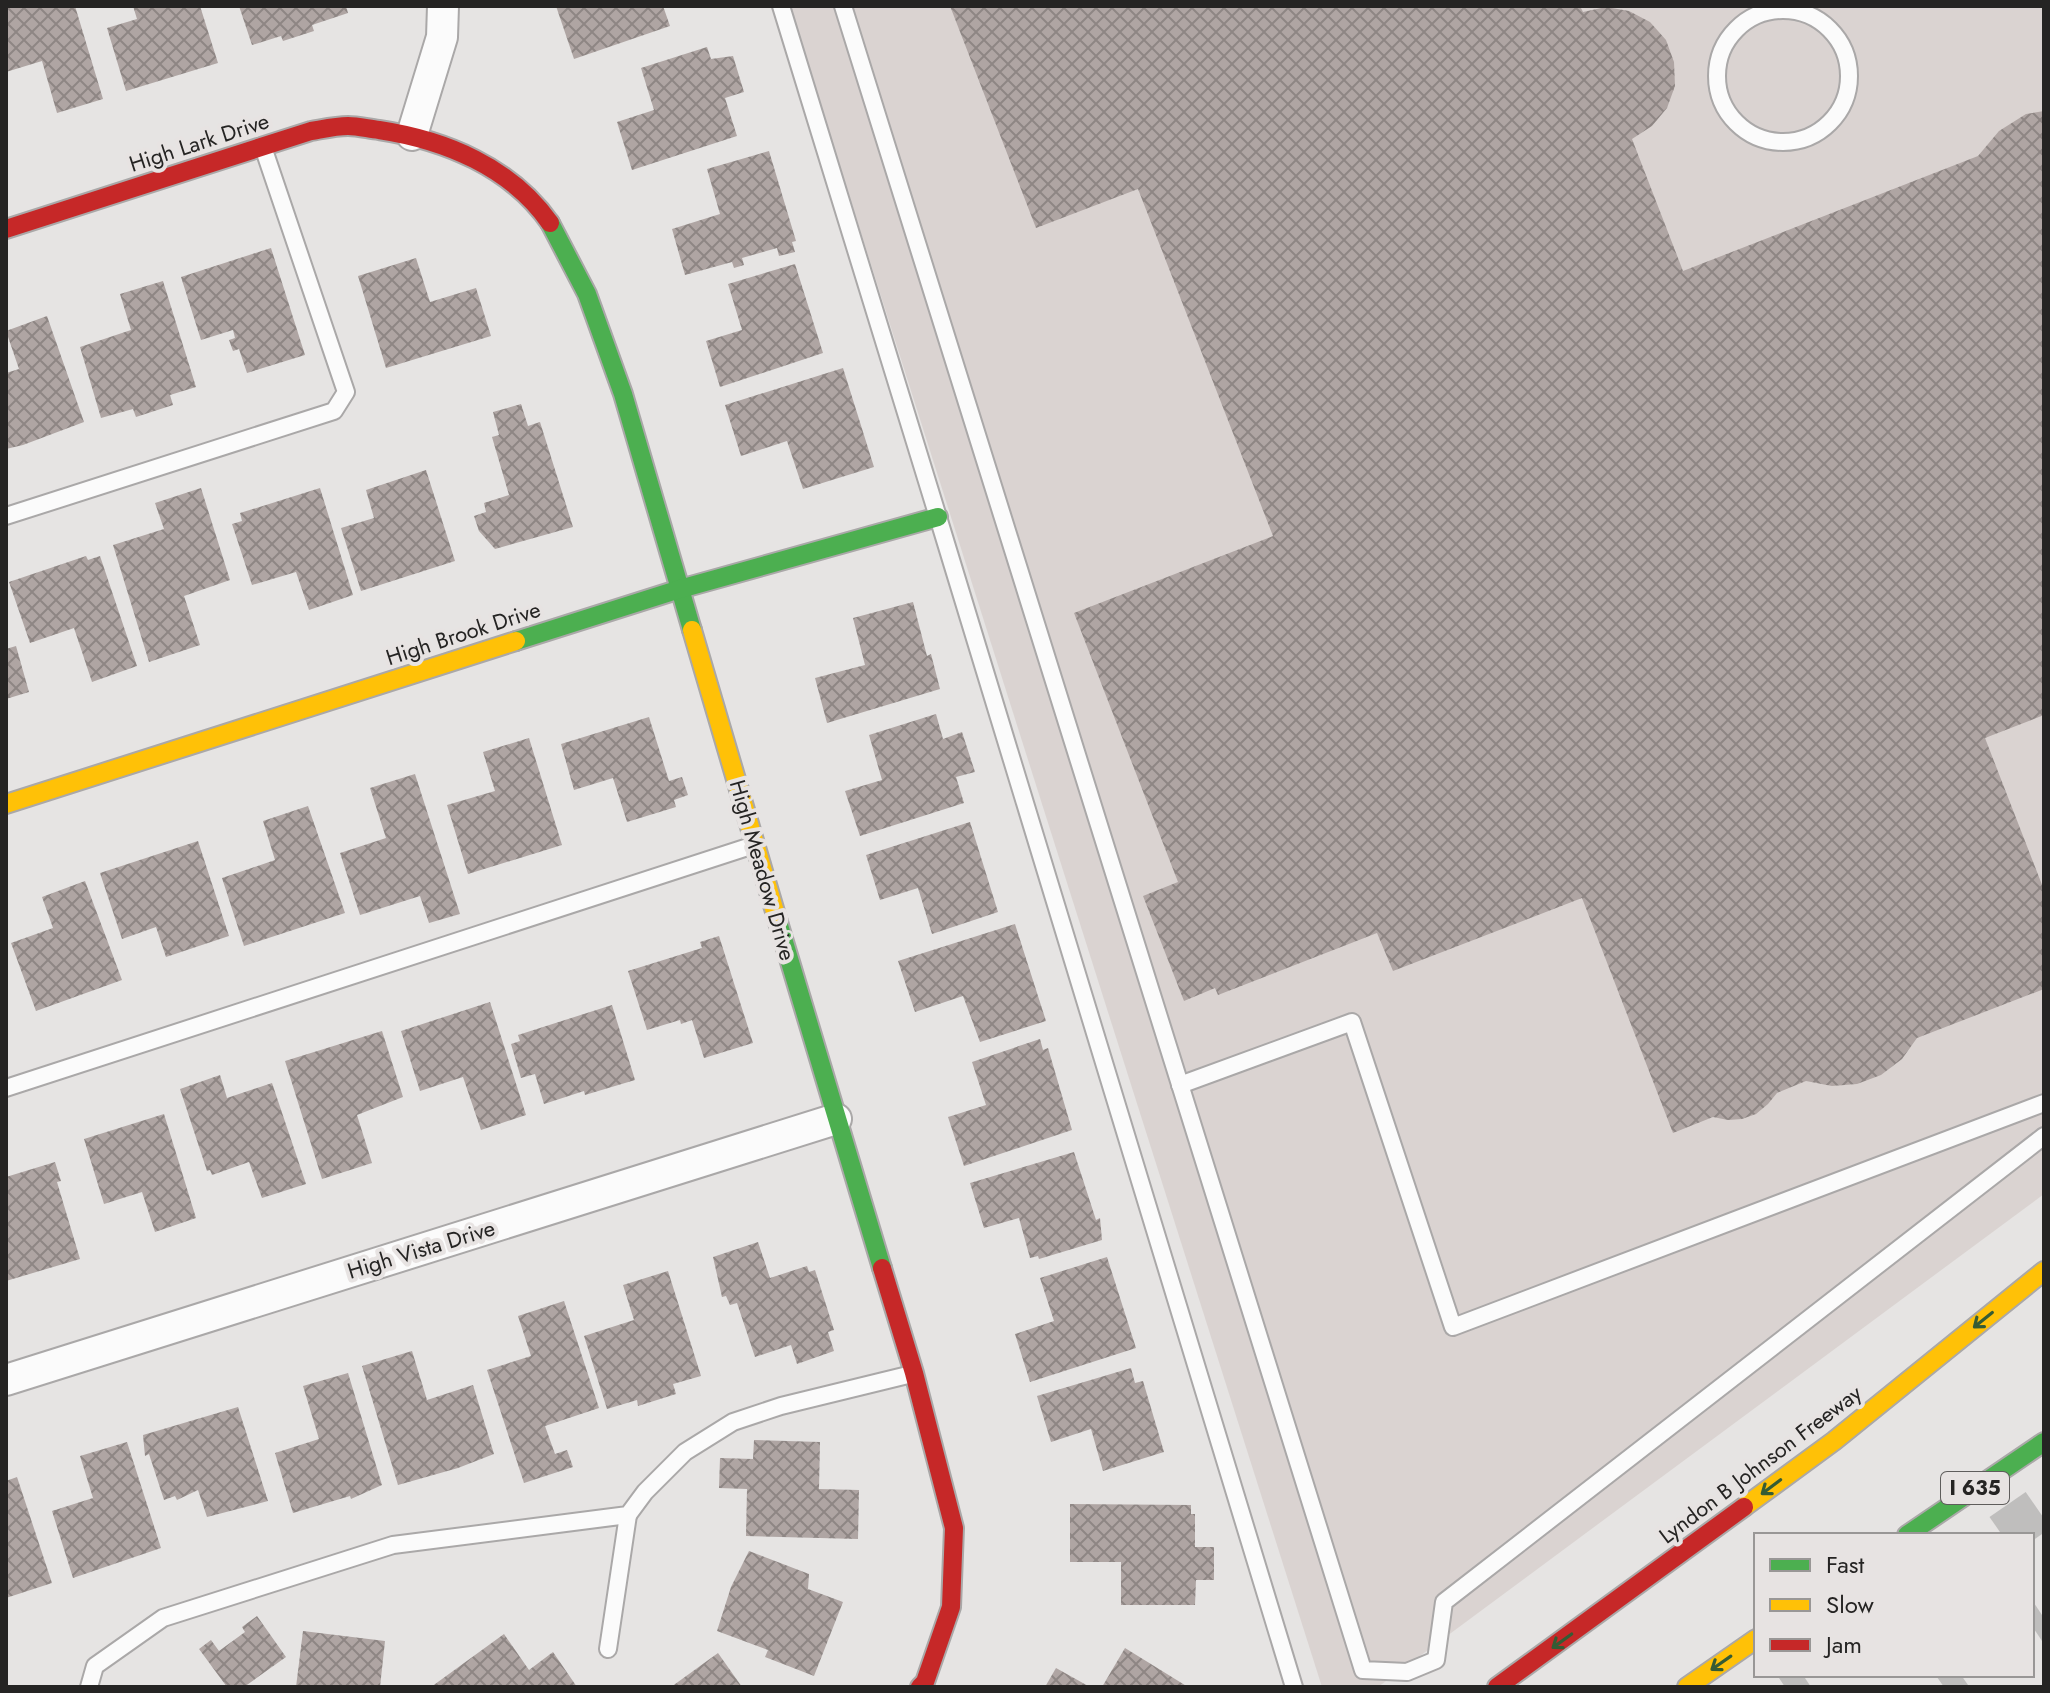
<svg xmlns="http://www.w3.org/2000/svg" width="2050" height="1693" viewBox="0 0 2050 1693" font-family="Jost,sans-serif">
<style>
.built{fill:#dad3d1}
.building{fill:url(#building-cross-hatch)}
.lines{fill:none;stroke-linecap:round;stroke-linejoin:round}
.highway-tunnel{stroke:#bfbebd;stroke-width:44;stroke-dasharray:44 22;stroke-linecap:butt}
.lane-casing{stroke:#aaa8a8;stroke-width:20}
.street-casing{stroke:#aaa8a8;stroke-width:34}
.fast-casing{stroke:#aaa8a8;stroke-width:22}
.slow-casing{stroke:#aaa8a8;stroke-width:22}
.jam-casing{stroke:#aaa8a8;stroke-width:22}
.lane{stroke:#fbfbfb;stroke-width:16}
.street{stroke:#fbfbfb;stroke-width:30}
.fast{stroke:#4caf50;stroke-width:18}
.slow{stroke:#ffc107;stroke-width:18}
.jam{stroke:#c62828;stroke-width:18}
.oneway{stroke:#355c35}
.labels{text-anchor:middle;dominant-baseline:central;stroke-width:8;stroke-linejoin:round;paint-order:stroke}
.shield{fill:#e7e3e2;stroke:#5f5d5c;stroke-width:2}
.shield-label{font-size:20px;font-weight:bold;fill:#252423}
.street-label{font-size:22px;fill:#252423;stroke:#e7e3e2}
</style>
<defs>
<pattern id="building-cross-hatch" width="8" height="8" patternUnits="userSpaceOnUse" patternTransform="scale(2)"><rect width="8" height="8" fill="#afa5a3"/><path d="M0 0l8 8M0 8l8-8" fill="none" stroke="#8e8684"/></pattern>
</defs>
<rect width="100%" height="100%" fill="#e6e4e3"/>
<!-- built -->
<path class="built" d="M789,6H2044V1194L1378,1687H1322Z"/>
<!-- building -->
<g class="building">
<path d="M8,6H75L103,99L57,113L42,61L6,72V7Z"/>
<path d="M133,6H200L218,63L126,91L107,28L137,19Z"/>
<path d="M239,6H346L348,13L312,25L314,31L283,41L281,36L252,45Z"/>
<path d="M556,6H663L670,26L574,59Z"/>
<path d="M950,6H1580L1583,12L1606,7L1629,11L1650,22L1666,40L1674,62L1675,86L1667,108L1652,126L1632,139L1683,271L1978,156L1999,131L2026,114L2044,111V715L1985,738L2044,890V989L1917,1038L1902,1059L1881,1075L1857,1084L1832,1086L1806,1081L1777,1093L1768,1104L1756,1114L1742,1119L1728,1120L1713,1117L1673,1133L1582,898L1393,971L1377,933L1218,995L1215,988L1184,1001L1143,896L1178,882L1074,613L1273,536L1138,189L1036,228Z"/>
<path d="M707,47L711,59L733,56L744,92L725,98L737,136L632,170L617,122L654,110L641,68Z"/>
<path d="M769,151L796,241L792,242L795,252L779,256L777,248L742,258L744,265L734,268L732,262L685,275L672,229L720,214L707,169Z"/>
<path d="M271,248L305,355L247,373L239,349L233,351L229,340L235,338L233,330L201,340L181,277Z"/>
<path d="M416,258L430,302L476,288L491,336L386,368L358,276Z"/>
<path d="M795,264L823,353L720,387L706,341L742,330L728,284Z"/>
<path d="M163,281L196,387L170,395L173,405L136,417L133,409L101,418L80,347L131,330L120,294Z"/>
<path d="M47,316L84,422L23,445L6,449V373L19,369L6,331Z"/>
<path d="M843,368L874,467L803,489L787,441L741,456L725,405Z"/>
<path d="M521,404L528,426L540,422L573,527L495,549L479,531L474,516L486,512L484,503L509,495L492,437L499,435L493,412Z"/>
<path d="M426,470L455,561L361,591L341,528L374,518L366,490Z"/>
<path d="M201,488L230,580L184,596L200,645L149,662L113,545L164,529L155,503Z"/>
<path d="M320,488L353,595L309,610L296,572L252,585L232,524L242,521L240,513Z"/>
<path d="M86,556L88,560L100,556L137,666L92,682L74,628L30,643L9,582Z"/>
<path d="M913,602L927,656L931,654L940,689L827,723L815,678L865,665L853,618Z"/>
<path d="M16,646L29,692L6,699V649Z"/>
<path d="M936,714L943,739L962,732L975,772L956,777L964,803L860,836L845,791L882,780L869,735Z"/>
<path d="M649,717L669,781L682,777L688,795L674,800L676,807L627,822L613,778L574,790L561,744Z"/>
<path d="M529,738L562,845L468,874L447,805L495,791L483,752Z"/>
<path d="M415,774L460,914L429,923L420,896L360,915L340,853L386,838L370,788Z"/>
<path d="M308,806L345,913L244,946L222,878L275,860L263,821Z"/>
<path d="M970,822L998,912L932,934L918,888L880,900L866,855Z"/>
<path d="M198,841L229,936L166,957L156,927L122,939L100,873Z"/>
<path d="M85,881L122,980L36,1011L11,943L53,928L42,897Z"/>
<path d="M1015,924L1046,1021L980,1042L963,996L915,1012L898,961Z"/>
<path d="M719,936L753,1043L704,1058L692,1020L681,1024L680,1020L647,1030L628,971L702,948L700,942Z"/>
<path d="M490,1002L526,1115L481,1130L463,1077L420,1091L401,1031Z"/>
<path d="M612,1005L635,1080L585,1095L584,1091L544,1104L535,1074L521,1078L511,1044L520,1041L518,1035Z"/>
<path d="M382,1031L403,1097L357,1115L372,1163L322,1179L285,1061Z"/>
<path d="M1040,1039L1043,1050L1048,1048L1072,1130L964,1166L948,1117L986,1105L972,1062Z"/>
<path d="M220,1075L227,1098L272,1083L306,1184L262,1198L249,1162L212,1175L210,1170L207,1171L180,1089Z"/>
<path d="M164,1114L196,1218L155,1232L142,1192L104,1204L84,1139Z"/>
<path d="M1074,1152L1096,1220L1100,1218L1102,1240L1039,1259L1038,1256L1030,1258L1019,1218L984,1228L970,1183Z"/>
<path d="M55,1162L61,1181L57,1182L80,1259L6,1281V1177Z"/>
<path d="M758,1242L770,1278L807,1266L809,1272L815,1270L834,1330L828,1332L834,1351L797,1364L791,1345L755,1357L737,1303L730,1305L726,1296L722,1297L713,1257Z"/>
<path d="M1107,1257L1136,1348L1030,1382L1015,1334L1054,1321L1040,1278Z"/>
<path d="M668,1271L701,1376L673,1384L676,1394L638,1406L637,1400L607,1409L584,1336L634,1320L623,1285Z"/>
<path d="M564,1301L599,1408L545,1426L555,1454L567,1450L573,1467L524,1483L487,1370L531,1356L518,1316Z"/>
<path d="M412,1351L427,1400L473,1385L494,1454L458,1468L398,1485L362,1366Z"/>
<path d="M1131,1368L1135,1383L1143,1381L1164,1452L1103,1471L1091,1429L1051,1442L1037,1396Z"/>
<path d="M348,1373L382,1485L351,1499L350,1496L293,1513L275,1453L319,1439L303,1386Z"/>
<path d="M238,1407L268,1501L207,1517L198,1490L177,1500L175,1496L164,1500L149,1454L145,1456L143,1435Z"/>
<path d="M754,1440L820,1442L819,1489L859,1490L858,1539L746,1536L747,1489L719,1488L720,1458L753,1459Z"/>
<path d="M127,1442L161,1548L73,1578L52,1511L93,1498L80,1456Z"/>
<path d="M17,1477L52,1583L6,1598V1481Z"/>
<path d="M1070,1504L1191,1505V1514H1195V1547H1214V1580H1196L1195,1605H1121V1562H1070Z"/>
<path d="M749,1551L809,1574L808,1589L843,1602L814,1676L765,1657L768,1650L717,1631L731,1587Z"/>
<path d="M257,1616L286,1657L244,1687H227L199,1649L211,1640L219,1651L245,1632L242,1627Z"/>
<path d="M303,1631L385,1641L380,1687H296Z"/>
<path d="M504,1634L529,1670L553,1652L577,1687H431Z"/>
<path d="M1125,1648L1188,1687H1102Z"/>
<path d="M718,1653L742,1687H671Z"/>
<path d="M1056,1668L1090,1687H1045Z"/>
</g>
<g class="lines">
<!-- highway-tunnel -->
<g class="highway-tunnel">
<path d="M2002,1535L2044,1506"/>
<path d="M2032,1626L2044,1618"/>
<path d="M1785,1687L1803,1675"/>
<path d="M1944,1687L1961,1675"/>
</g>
<!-- lane casing -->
<g class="lane-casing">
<g id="lane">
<path d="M781,6L938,517L1294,1687"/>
<path d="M843,6L1363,1670L1407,1672L1436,1660L1444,1602L2044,1136"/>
<circle cx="1783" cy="76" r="66"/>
<path d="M6,516L334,411L346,392L263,147"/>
<path d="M1180,1085L1352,1022L1453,1327L2044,1103"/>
<path d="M6,1088L754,845"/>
<path d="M608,1649L628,1515"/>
<path d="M89,1687L95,1666L163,1618L393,1545L628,1515L645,1492L685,1452L733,1422L781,1406L912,1374"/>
</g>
</g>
<!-- street casing -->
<g class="street-casing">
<g id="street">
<path d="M412,135L442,37L443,6"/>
<path d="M6,1380L836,1119"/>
</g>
</g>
<!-- fast casing -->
<g class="fast-casing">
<g id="fast">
<path d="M550,223L587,294L623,394L692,630"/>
<path d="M516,641L680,589L938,517"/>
<path d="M778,922L882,1268"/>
<path d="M1907,1535L2044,1442"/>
</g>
</g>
<!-- slow casing -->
<g class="slow-casing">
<g id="slow">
<path d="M692,630L778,922"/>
<path d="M6,804L516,641"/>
<path d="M1744,1507L1834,1441L2044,1271"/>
<path d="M1687,1687L1756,1639"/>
</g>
</g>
<!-- jam casing -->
<g class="jam-casing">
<g id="jam">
<path d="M6,229L311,131C323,129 336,126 348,126C358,126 369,129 379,130C445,140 511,167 550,223"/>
<path d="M882,1268L914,1373L954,1528L951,1607L925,1682L920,1687"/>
<path d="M1497,1687L1744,1507"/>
</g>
</g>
<!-- lane -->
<use href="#lane" class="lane"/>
<!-- street -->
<use href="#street" class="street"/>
<!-- fast -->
<use href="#fast" class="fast"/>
<!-- slow -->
<use href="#slow" class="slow"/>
<!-- jam -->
<use href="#jam" class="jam"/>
</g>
<!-- one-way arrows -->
<defs><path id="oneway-shaft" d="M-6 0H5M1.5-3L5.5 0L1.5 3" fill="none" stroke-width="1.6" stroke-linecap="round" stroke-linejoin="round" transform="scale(2)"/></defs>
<g class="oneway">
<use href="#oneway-shaft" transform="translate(1983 1320) rotate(141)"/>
<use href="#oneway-shaft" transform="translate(1771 1487) rotate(143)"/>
<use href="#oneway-shaft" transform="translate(1562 1641) rotate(144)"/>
<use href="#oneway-shaft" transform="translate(1721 1663) rotate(145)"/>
</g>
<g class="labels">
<!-- shield labels -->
<rect class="shield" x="1941" y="1472" width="68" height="32" rx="6"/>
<g class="shield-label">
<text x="1975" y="1488">I 635</text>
</g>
<!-- street labels -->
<g class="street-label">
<text transform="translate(199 142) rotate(-18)">High Lark Drive</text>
<text transform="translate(463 633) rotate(-18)">High Brook Drive</text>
<text transform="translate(763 870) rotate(74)">High Meadow Drive</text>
<text transform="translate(421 1249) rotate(-17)">High Vista Drive</text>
<text transform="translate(1760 1464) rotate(-37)">Lyndon B Johnson Freeway</text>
</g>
</g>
<!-- border -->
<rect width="2050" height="1693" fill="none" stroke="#252423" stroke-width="16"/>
<!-- legend -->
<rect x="1754" y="1533" width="280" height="144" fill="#e7e3e2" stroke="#999796" stroke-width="2"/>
<rect x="1770" y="1559" width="40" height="12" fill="#4caf50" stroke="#999796" stroke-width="2"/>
<text x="1826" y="1573" font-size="24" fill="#252423">Fast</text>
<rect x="1770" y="1599" width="40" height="12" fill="#ffc107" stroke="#999796" stroke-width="2"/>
<text x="1826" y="1613" font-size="24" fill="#252423">Slow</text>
<rect x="1770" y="1639" width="40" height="12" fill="#c62828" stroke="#999796" stroke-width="2"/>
<text x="1826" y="1653" font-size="24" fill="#252423">Jam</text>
</svg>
